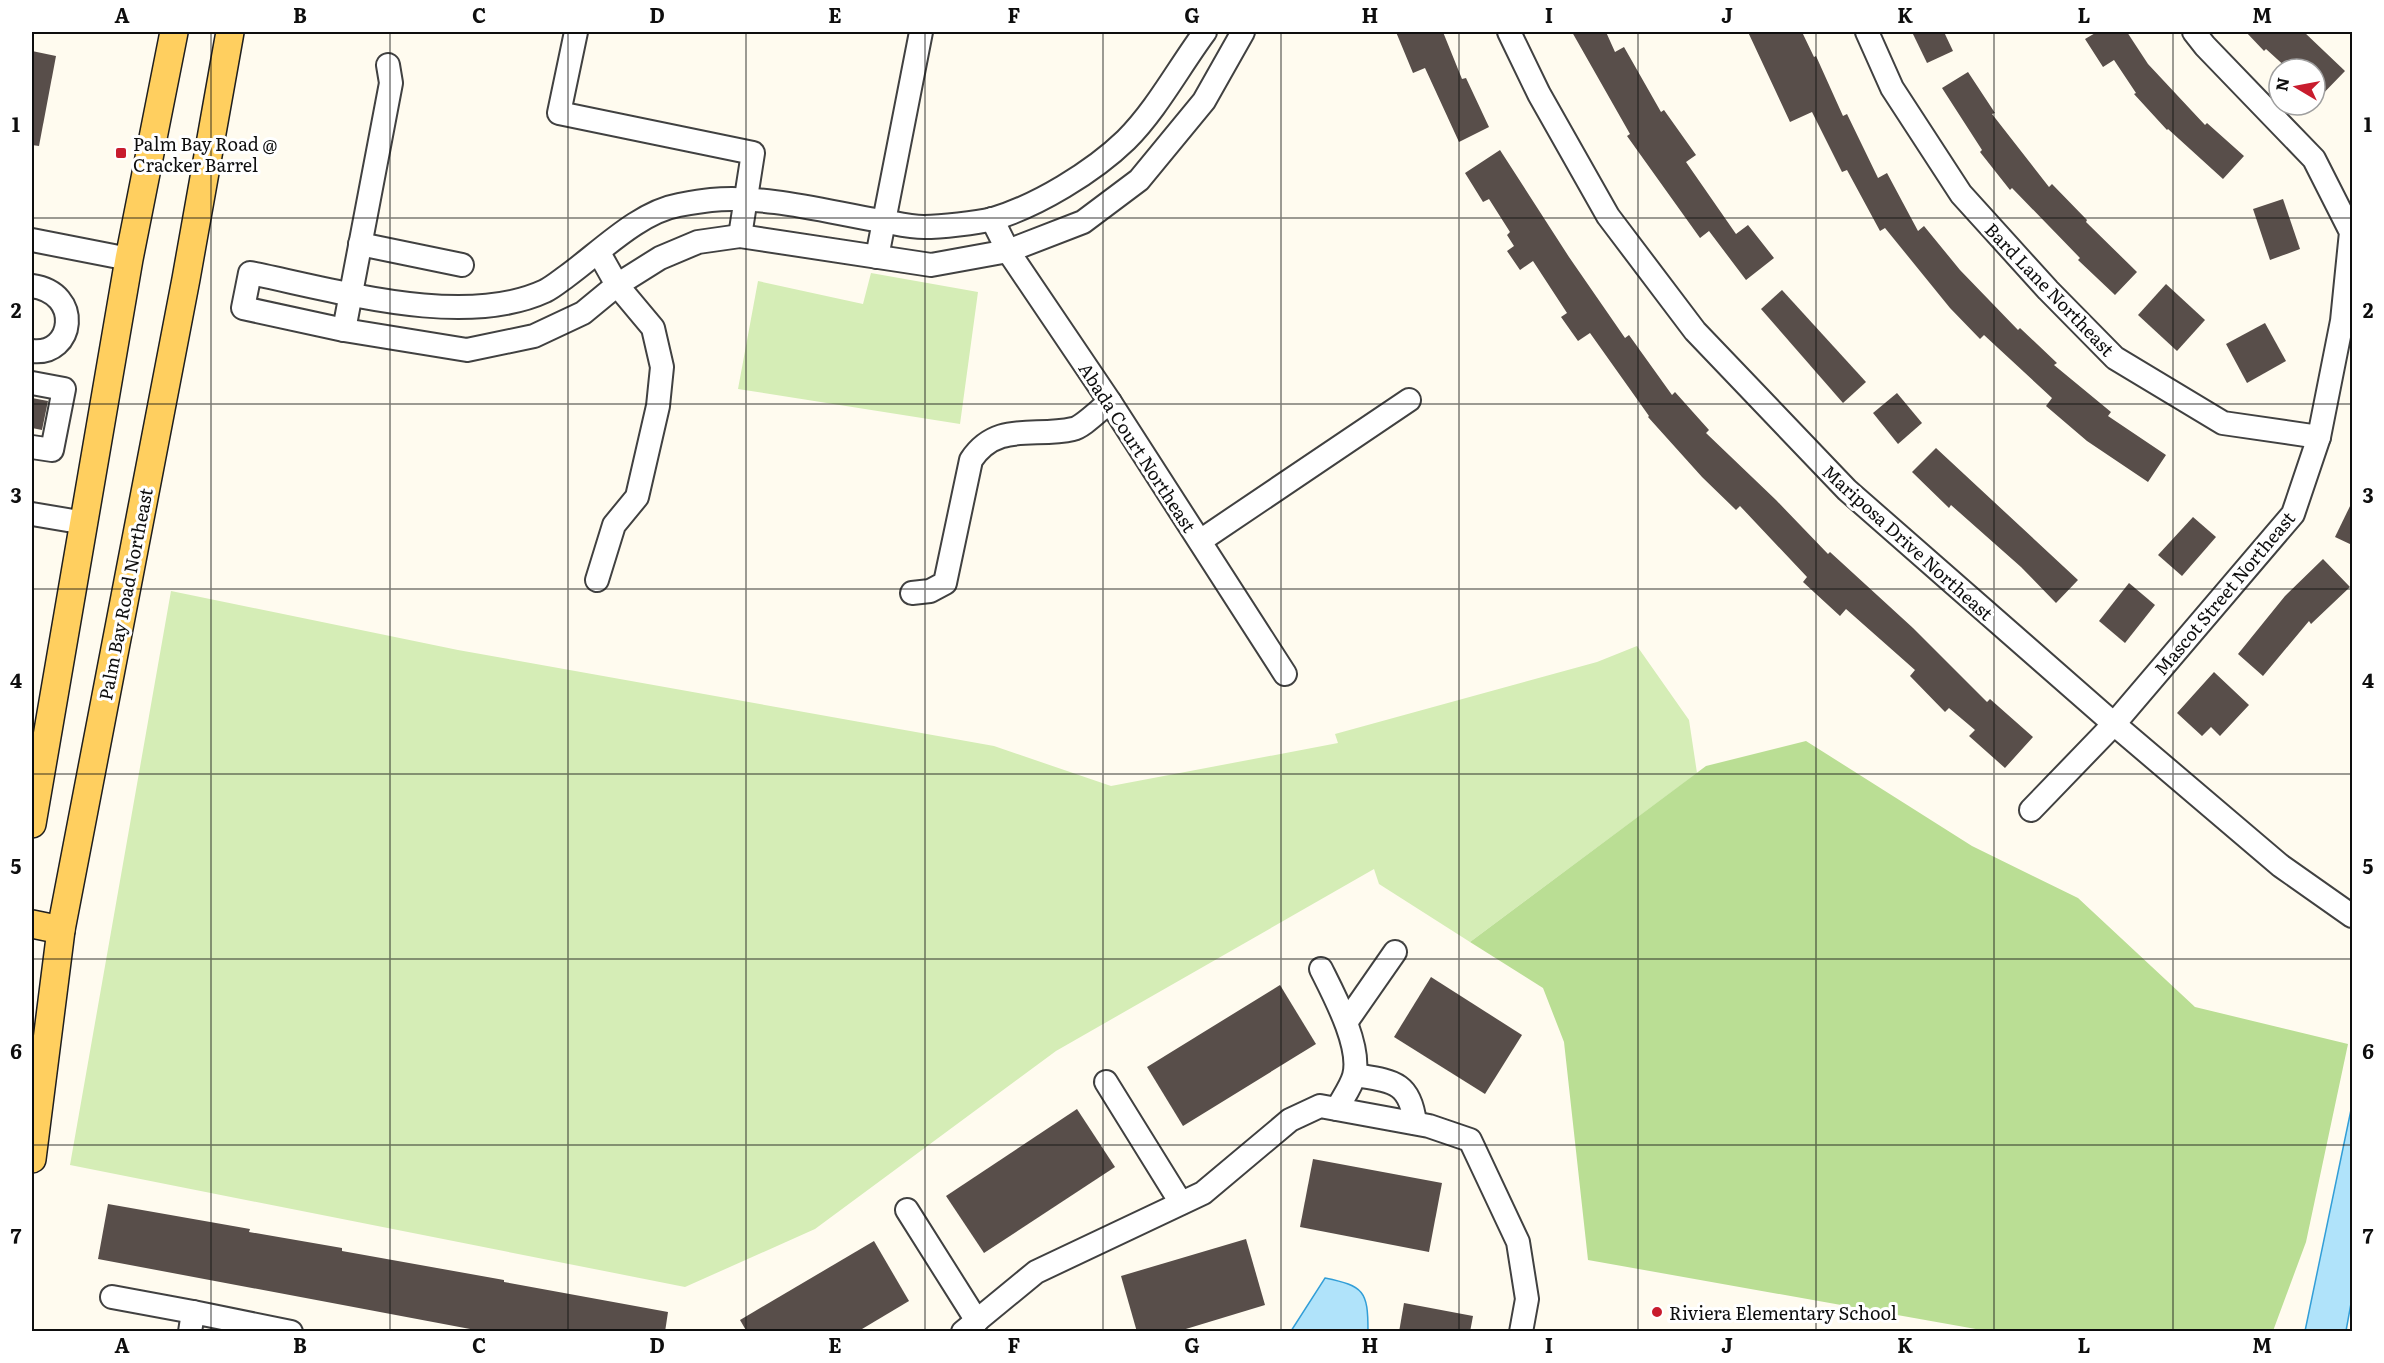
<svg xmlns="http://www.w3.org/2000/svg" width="2384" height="1363" viewBox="0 0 2384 1363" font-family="Literata,serif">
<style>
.green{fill:#d5edb6}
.forest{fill:#bade94}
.water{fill:#b0e3fa;stroke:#329ed7;stroke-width:1.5}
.building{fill:#584e4a}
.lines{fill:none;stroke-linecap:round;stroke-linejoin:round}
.minor-casing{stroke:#414141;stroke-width:26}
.major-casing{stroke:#1f1f1f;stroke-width:30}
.minor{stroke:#fff;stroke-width:22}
.major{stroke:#ffcf5f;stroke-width:27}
.grid{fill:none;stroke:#0e0e0e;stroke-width:1.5;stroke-opacity:0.55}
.poi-dot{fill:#c81c2e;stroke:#fff;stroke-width:2}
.labels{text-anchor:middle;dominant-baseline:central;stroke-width:6;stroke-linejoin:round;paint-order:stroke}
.poi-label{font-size:18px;fill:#0e0e0e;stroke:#fff;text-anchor:start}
.street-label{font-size:18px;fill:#0e0e0e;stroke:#fff}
.neatline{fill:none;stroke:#0e0e0e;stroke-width:2}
.grid-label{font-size:20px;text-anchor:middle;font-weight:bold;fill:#0e0e0e}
</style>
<rect width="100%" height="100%" fill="#fffbef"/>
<!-- green -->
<g class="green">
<path d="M871,273L978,292L960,424L738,389L758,281L863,304Z"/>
<path d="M171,591L458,650L994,746L1111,786L1338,743L1335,734L1597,662L1637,646L1689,720L1697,773L1470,942L1379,884L1374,869L1056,1051L815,1229L685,1287L70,1165Z"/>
</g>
<!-- forest -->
<path class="forest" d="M1806,741L1972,846L2078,898L2195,1007L2348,1044L2306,1242L2273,1331H1987L1588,1260L1564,1042L1543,988L1470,942L1706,766Z"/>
<!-- water -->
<g class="water">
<path d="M2352,1105V1298L2346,1331H2305Z"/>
<path d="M1325,1278C1364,1286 1368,1291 1368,1331H1291Z"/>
</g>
<!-- building -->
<g class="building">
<path d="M1396,32H1443L1462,79L1466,78L1489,127L1459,142L1425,68L1413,73Z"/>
<path d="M1572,32H1606L1615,52L1624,47L1661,112L1664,110L1696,155L1686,162L1736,234L1748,225L1774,258L1746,280L1709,231L1700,238L1627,136L1630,134Z"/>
<path d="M1748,32H1802L1814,57L1816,56L1843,116L1847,114L1878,178L1887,173L1918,231L1924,226L1960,270L2018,330L2020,328L2057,363L2054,365L2111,412L2108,416L2166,455L2148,482L2087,441L2046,406L2052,398L1984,335L1980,339L1950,308L1885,228L1880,231L1847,170L1842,172L1812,112L1790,122Z"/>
<path d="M1912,32H1944L1953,51L1927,63Z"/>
<path d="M2097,32H2127L2148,64L2205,125L2207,123L2244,156L2223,179L2168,129L2167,130L2134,94L2136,93L2114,60L2103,67L2085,39Z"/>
<path d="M2246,32H2304L2345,71L2315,102V69H2288L2266,49L2264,51Z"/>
<path d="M32,51L56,56L39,146L32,145Z"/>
<path d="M1968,72L1995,113L1992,114L2049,187L2052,184L2087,220L2086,222L2137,272L2115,295L2078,260L2080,258L2012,188L2010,190L1980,152L1982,150L1942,88Z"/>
<path d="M1500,150L1569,257L1625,338L1629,335L1672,395L1675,392L1709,430L1706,433L1776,500L1828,554L1830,552L1913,628L1987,702L1990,699L2033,737L2005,768L1969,736L1975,730L1949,708L1945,712L1910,676L1915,670L1846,609L1840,616L1803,582L1807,577L1740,506L1736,510L1702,477L1648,417L1649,416L1590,333L1578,341L1561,317L1567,313L1533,261L1520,270L1507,251L1514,246L1507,235L1510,232L1489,199L1483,202L1465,173Z"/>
<path d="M2283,199L2300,249L2270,260L2253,209Z"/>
<path d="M2166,284L2205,320L2177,351L2138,315Z"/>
<path d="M1782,290L1866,382L1843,403L1761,309Z"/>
<path d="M2265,323L2286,361L2247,383L2226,344Z"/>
<path d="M1897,393L1922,423L1898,444L1873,413Z"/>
<path d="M32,398L48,401L42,430L32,428Z"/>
<path d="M1936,448L2078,580L2056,603L2021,567L1951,505L1949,508L1912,472Z"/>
<path d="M2352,502V545L2335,537Z"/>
<path d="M2193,517L2216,537L2182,576L2158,555Z"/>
<path d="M2323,559L2350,587L2311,624L2309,621L2263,676L2238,654L2285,596Z"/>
<path d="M2129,583L2155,605L2125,643L2099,621Z"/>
<path d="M2214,672L2249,705L2220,736L2211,727L2202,736L2177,713Z"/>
<path d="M1431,977L1522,1035L1485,1094L1394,1037Z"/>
<path d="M1280,985L1316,1044L1183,1126L1147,1067Z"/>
<path d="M1077,1109L1115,1167L984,1253L946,1196Z"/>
<path d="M1313,1159L1442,1183L1429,1252L1300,1227Z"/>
<path d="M108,1204L250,1229L249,1232L342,1248V1251L504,1280V1282L668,1312L665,1332H486L98,1259Z"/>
<path d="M1246,1239L1265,1305L1176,1332H1137L1121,1276Z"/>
<path d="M874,1241L909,1301L857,1332H747L740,1320Z"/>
<path d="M1404,1303L1473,1316L1470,1332H1399Z"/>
</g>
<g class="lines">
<!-- minor casing -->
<g class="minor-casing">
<g id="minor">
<path d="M576,32L559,113L753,153L740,236"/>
<path d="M1205,32C1179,67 1157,109 1126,140C1093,172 1037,206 993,219C976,223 941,227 924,227C908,227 891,222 876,220C824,211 764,195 711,200C701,201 690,203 679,205C639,212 600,252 567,276C560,281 553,287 545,291C463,329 335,290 250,273L243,308L344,330L467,350L534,336L583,313L617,285L660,258L698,242L740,236L931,265L1008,251L1083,222L1139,180L1204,101L1243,32"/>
<path d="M1509,32L1539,94L1608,216L1695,331L1847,490L2114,724L2281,866L2352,916"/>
<path d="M1867,32L1892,88L1961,194L2048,290L2115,358L2223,423L2319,437"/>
<path d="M992,219L1008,251L1110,402L1285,674"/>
<path d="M32,240L129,259"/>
<path d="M360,244L462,265"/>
<path d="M877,257L921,32"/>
<path d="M32,286C83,293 74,356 32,351"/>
<path d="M344,330L391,83L388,65"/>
<path d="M32,383L64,389L52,450L32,447"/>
<path d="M32,514L85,523"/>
<path d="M1200,541L1409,400"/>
<path d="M597,580L614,525L637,497L658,406L662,367L653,328L617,285L599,253"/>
<path d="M912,593L930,591L945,583L971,460C997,421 1034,438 1073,429C1083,427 1101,408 1110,402"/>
<path d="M2031,810L2114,724L2293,514L2319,437L2342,321L2351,232L2314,159L2205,46L2194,32"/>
<path d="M1321,969C1334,995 1362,1047 1354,1076C1351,1087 1342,1099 1337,1109"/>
<path d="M1347,1021L1395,952"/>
<path d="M1355,1075C1392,1081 1410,1081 1415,1123"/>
<path d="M1106,1082L1181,1203"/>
<path d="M907,1210L977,1321"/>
<path d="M112,1297L193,1312"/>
<path d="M190,1332L193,1312L291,1332"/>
<path d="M963,1332L1036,1272L1203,1193L1290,1120L1320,1106L1429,1126L1470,1140L1518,1242L1527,1299L1521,1332"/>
</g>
</g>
<!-- major casing -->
<g class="major-casing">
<g id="major">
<path d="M32,824L129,259L174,32"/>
<path d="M32,924L61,930"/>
<path d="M32,1159L61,930L186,279L230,32"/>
</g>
</g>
<!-- minor -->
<use href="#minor" class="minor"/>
<!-- major -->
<use href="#major" class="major"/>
</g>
<!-- grid -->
<path class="grid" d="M211,32V1332M390,32V1332M568,32V1332M746,32V1332M925,32V1332M1103,32V1332M1281,32V1332M1459,32V1332M1638,32V1332M1816,32V1332M1994,32V1332M2173,32V1332M32,218H2352M32,404H2352M32,589H2352M32,774H2352M32,959H2352M32,1145H2352"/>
<!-- markers -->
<g class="poi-dot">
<rect x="115" y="147" width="12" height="12" rx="3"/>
<circle cx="1657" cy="1312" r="6"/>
</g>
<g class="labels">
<!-- poi labels -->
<g class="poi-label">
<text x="133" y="143">Palm Bay Road @<tspan x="133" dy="21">Cracker Barrel</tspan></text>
<text x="1669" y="1312">Riviera Elementary School</text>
</g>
<!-- street labels -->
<g class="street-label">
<text transform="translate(2050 289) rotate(46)">Bard Lane Northeast</text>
<text transform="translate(1138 447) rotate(57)">Abada Court Northeast</text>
<text transform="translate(1908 542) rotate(42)">Mariposa Drive Northeast</text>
<text transform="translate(2224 593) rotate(-50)">Mascot Street Northeast</text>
<text transform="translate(125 594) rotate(-79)">Palm Bay Road Northeast</text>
</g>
</g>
<!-- border -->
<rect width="2384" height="1363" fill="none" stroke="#ffffff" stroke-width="66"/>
<!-- north arrow -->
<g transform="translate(2297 87) rotate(280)"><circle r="28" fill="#ffffff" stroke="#9f9f9f" stroke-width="1.5"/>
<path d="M0-4.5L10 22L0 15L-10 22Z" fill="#c81c2e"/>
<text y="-9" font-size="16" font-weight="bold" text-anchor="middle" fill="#0e0e0e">N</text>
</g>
<rect x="33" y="33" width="2318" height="1297" class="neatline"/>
<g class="grid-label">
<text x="122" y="23">A</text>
<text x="300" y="23">B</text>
<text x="479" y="23">C</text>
<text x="657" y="23">D</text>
<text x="835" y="23">E</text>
<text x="1014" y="23">F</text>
<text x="1192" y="23">G</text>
<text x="1370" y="23">H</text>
<text x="1549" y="23">I</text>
<text x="1727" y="23">J</text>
<text x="1905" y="23">K</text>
<text x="2084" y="23">L</text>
<text x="2262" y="23">M</text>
<text x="16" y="132">1</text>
<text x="2368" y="132">1</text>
<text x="16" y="318">2</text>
<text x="2368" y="318">2</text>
<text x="16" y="503">3</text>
<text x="2368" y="503">3</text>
<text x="16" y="688">4</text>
<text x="2368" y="688">4</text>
<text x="16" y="874">5</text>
<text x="2368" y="874">5</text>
<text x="16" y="1059">6</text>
<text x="2368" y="1059">6</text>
<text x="16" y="1244">7</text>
<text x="2368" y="1244">7</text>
<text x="122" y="1353">A</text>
<text x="300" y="1353">B</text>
<text x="479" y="1353">C</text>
<text x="657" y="1353">D</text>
<text x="835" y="1353">E</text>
<text x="1014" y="1353">F</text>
<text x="1192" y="1353">G</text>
<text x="1370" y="1353">H</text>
<text x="1549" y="1353">I</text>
<text x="1727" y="1353">J</text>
<text x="1905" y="1353">K</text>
<text x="2084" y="1353">L</text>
<text x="2262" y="1353">M</text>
</g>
</svg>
